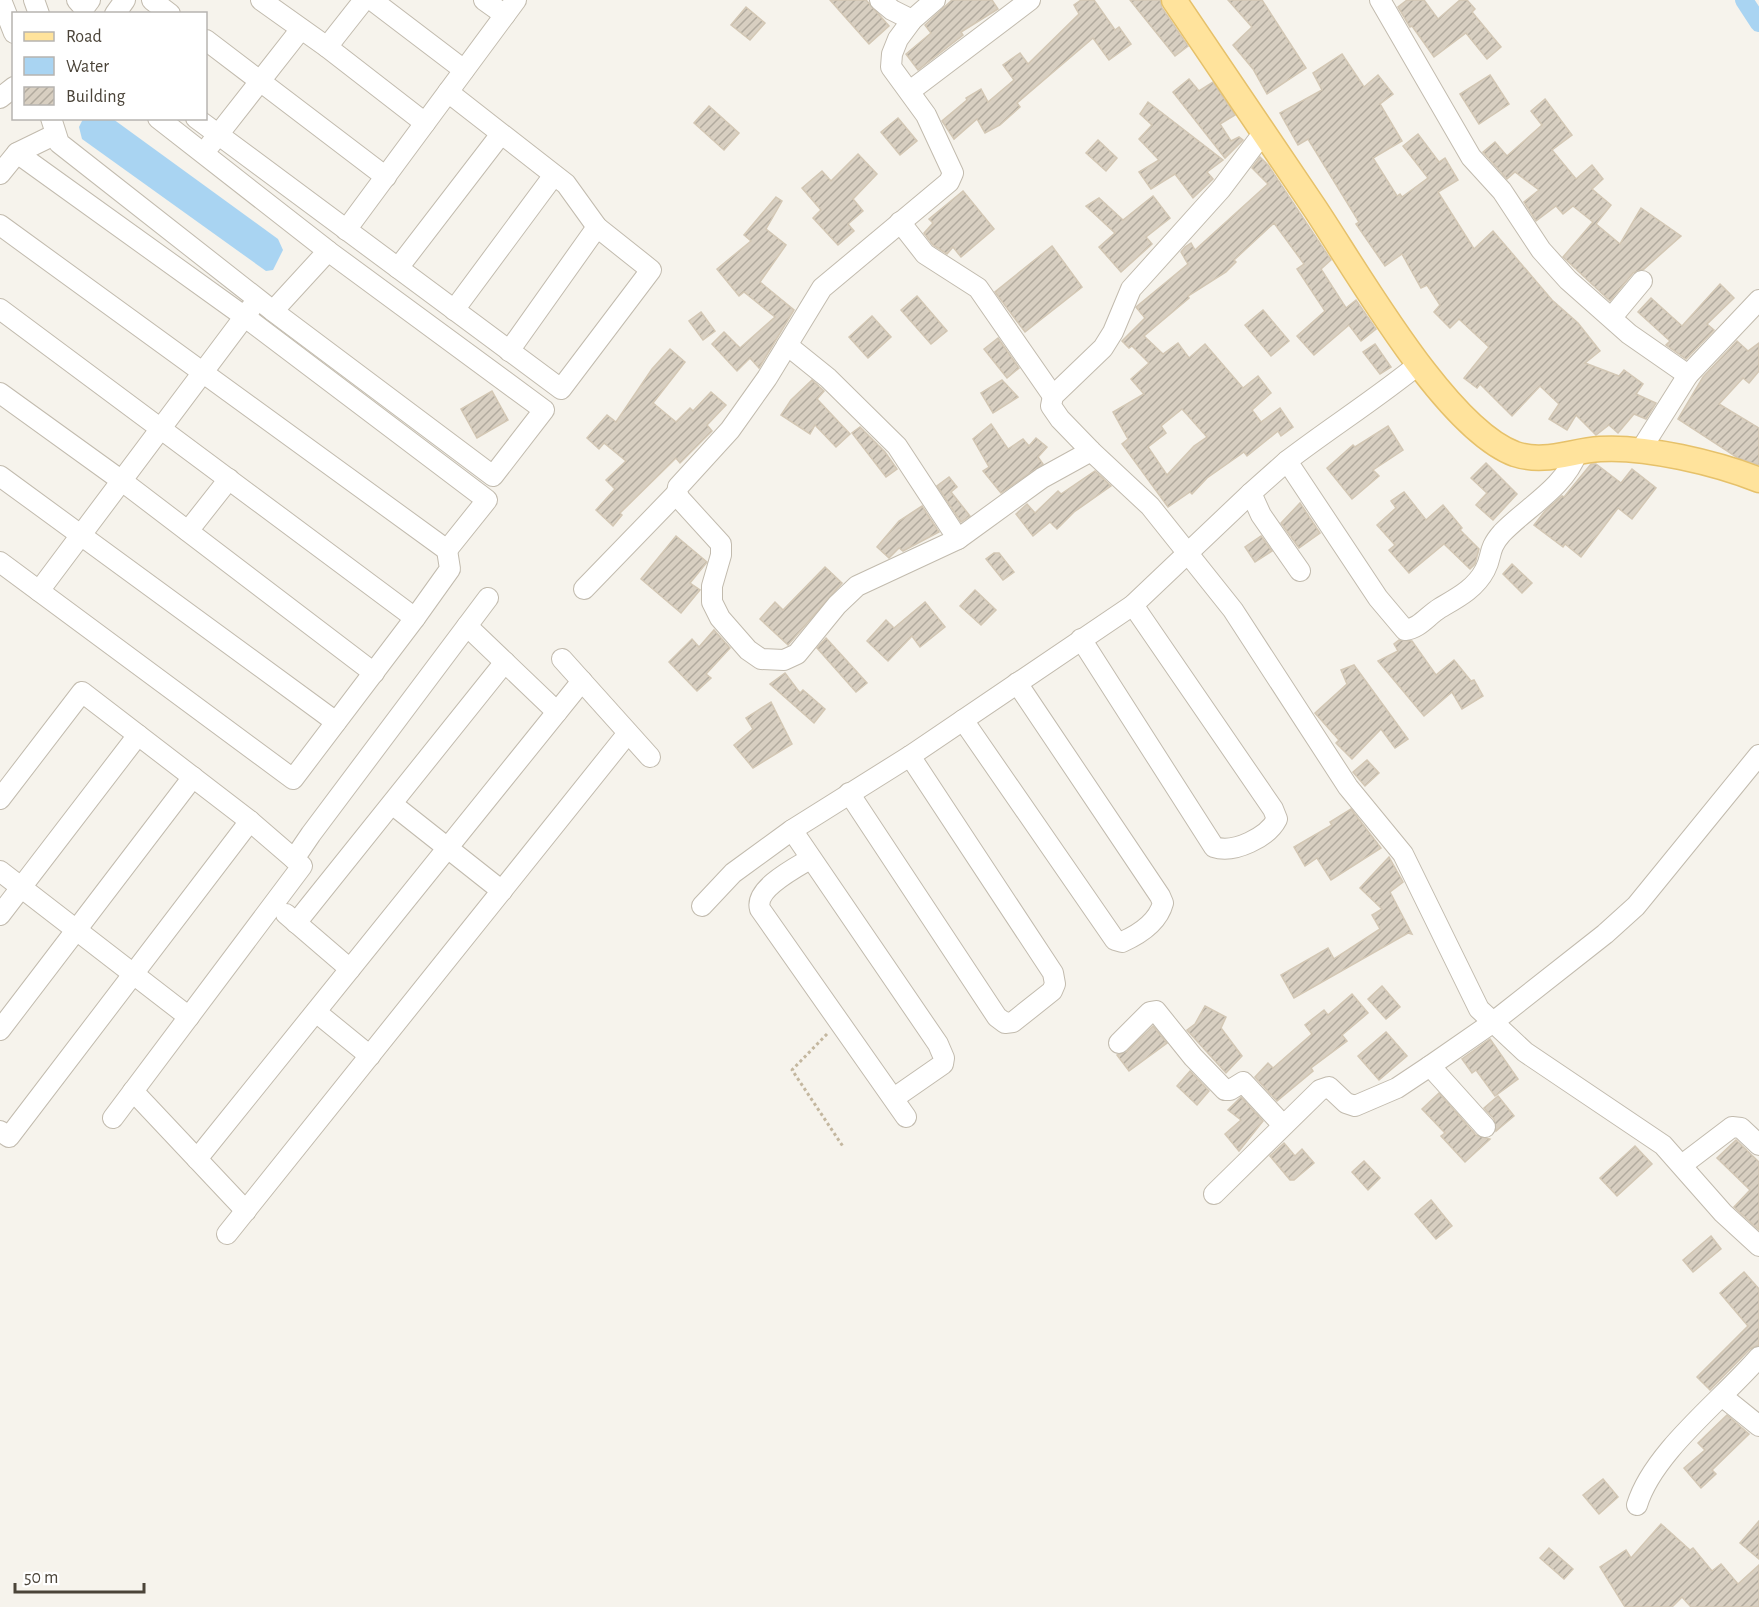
<svg xmlns="http://www.w3.org/2000/svg" width="1759" height="1607" viewBox="0 0 1759 1607" font-family="'Alegreya Sans',sans-serif">
<style>
.water{fill:#a9d4f2}
.lines{fill:none;stroke-linecap:round;stroke-linejoin:round}
.canal{stroke:#a9d4f2;stroke-width:18}
.building{fill:url(#building-hatch);stroke:#d3c7b4;stroke-width:1.5;fill-rule:evenodd}
.minor-casing{stroke:#c2bbae;stroke-width:22}
.major-casing{stroke:#e6c16a;stroke-width:27}
.path{stroke:#c4b79f;stroke-width:3;stroke-dasharray:3 3;stroke-linecap:butt}
.minor{stroke:#fff;stroke-width:20}
.major{stroke:#ffe39c;stroke-width:24}
</style>
<defs>
<pattern id="building-hatch" width="6" height="6" patternUnits="userSpaceOnUse" patternTransform="scale(1.5)"><rect width="6" height="6" fill="#d8cfc1"/><path d="M-1 1l2-2M0 6l6-6M5 7l2-2" fill="none" stroke="#b1aa9e"/></pattern>
</defs>
<rect width="100%" height="100%" fill="#f6f3ec"/>
<!-- water -->
<path class="water" d="M83,119H113L278,239L283,250L273,270L266,271L82,139L79,127Z"/>
<g class="lines">
<!-- canal -->
<path class="canal" d="M1744,0L1759,23"/>
</g>
<!-- building -->
<g class="building">
<path d="M830,0H866L889,26L869,44Z"/>
<path d="M952,0H992L998,9L961,32L963,35L918,70L906,54L931,33L925,25Z"/>
<path d="M1081,0H1094L1115,30L1119,27L1131,44L1109,60L1093,38L1017,103L1020,107L1000,125L985,133L977,119L954,139L942,121L967,100L966,98L981,89L988,102L1014,80L1003,65L1020,53L1028,64L1079,14L1074,5Z"/>
<path d="M1130,0H1160L1162,8L1188,46L1175,56Z"/>
<path d="M1228,0H1262L1306,68L1267,94L1253,69L1233,45L1252,27Z"/>
<path d="M1407,0H1424L1438,19L1460,0H1467L1475,9L1472,12L1501,47L1487,59L1466,33L1434,57L1412,26L1410,27L1398,7Z"/>
<path d="M746,7L765,23L750,40L731,25Z"/>
<path d="M1342,54L1364,87L1378,75L1393,94L1380,104L1402,141L1373,158L1397,196L1400,194L1402,197L1428,178L1403,146L1418,134L1439,162L1445,158L1458,180L1438,192L1474,249L1493,231L1552,300L1578,323L1600,351L1585,363L1619,376L1624,370L1643,384L1636,394L1656,403L1646,419L1634,414L1618,433L1609,425L1596,435L1576,415L1567,430L1549,419L1559,404L1540,386L1512,416L1480,384L1477,388L1464,378L1489,347L1459,319L1450,328L1434,312L1440,305L1427,285L1421,288L1402,254L1385,266L1356,224L1359,222L1308,139L1298,145L1280,113L1322,90L1313,73Z"/>
<path d="M1490,75L1509,104L1479,124L1460,94Z"/>
<path d="M1189,79L1199,91L1213,82L1235,115L1220,124L1231,141L1239,137L1243,140L1225,158L1173,92Z"/>
<path d="M1545,99L1572,135L1552,150L1576,179L1592,165L1603,179L1592,189L1611,205L1596,224L1620,244L1641,208L1681,236L1644,269L1633,273L1610,301L1563,257L1593,222L1573,206L1563,214L1556,206L1536,221L1524,202L1539,190L1515,172L1507,179L1483,152L1495,142L1507,156L1542,125L1531,111Z"/>
<path d="M1148,102L1223,160L1207,172L1213,179L1193,198L1175,174L1151,189L1139,172L1159,160L1139,139L1152,125L1140,114Z"/>
<path d="M709,106L739,133L724,150L694,123Z"/>
<path d="M898,118L917,141L900,155L881,132Z"/>
<path d="M1098,140L1117,158L1106,171L1086,153Z"/>
<path d="M858,154L877,174L853,199L863,211L848,224L854,231L838,245L813,218L821,210L802,188L822,171L831,181Z"/>
<path d="M1260,157L1268,165L1331,260L1321,269L1346,308L1356,300L1376,329L1361,341L1349,325L1314,355L1297,336L1325,311L1297,269L1304,264L1274,223L1234,260L1236,262L1226,272L1188,296L1189,298L1144,336L1163,354L1178,343L1189,358L1205,344L1243,388L1258,376L1271,393L1252,410L1261,422L1280,408L1293,427L1281,436L1278,431L1247,456L1244,452L1207,478L1192,494L1190,492L1168,507L1122,444L1128,439L1113,412L1144,394L1131,379L1149,363L1132,346L1129,348L1122,341L1145,318L1136,307L1188,264L1181,252L1185,247L1191,243L1195,250L1268,184L1252,168ZM1182,409L1207,437L1194,446L1167,475L1148,447L1166,433L1161,426Z"/>
<path d="M963,191L994,229L961,257L953,247L947,254L933,245L924,233L933,223L929,219Z"/>
<path d="M1153,196L1170,218L1146,237L1152,244L1121,272L1099,247L1115,233L1086,206L1099,198L1123,220Z"/>
<path d="M776,197L782,201L766,229L786,245L760,282L794,310L759,368L750,358L737,371L712,344L724,332L740,348L775,317L744,292L739,296L717,269L751,241L744,235Z"/>
<path d="M1052,246L1082,287L1025,332L995,292Z"/>
<path d="M1720,284L1734,298L1707,324L1714,330L1686,359L1666,345L1670,341L1638,312L1651,298L1682,326Z"/>
<path d="M917,296L947,331L931,344L901,310Z"/>
<path d="M1263,310L1289,341L1271,356L1245,325Z"/>
<path d="M701,312L715,331L703,340L689,321Z"/>
<path d="M872,316L891,337L868,358L849,337Z"/>
<path d="M998,338L1019,368L1007,378L984,349Z"/>
<path d="M1737,341L1748,351L1759,343V371L1749,383L1743,378L1719,404L1759,428V465L1738,458L1678,419L1703,377Z"/>
<path d="M1375,344L1391,367L1380,374L1363,352Z"/>
<path d="M670,349L685,362L653,403L676,422L690,408L693,411L711,392L726,405L707,425L712,431L680,463L676,458L620,513L622,515L613,526L596,510L615,489L606,480L626,461L604,443L599,449L587,438L607,415L616,422L652,369Z"/>
<path d="M812,380L824,391L817,399L850,434L836,447L815,425L810,434L781,415L791,400Z"/>
<path d="M1002,380L1018,397L993,413L981,393Z"/>
<path d="M492,391L508,420L477,438L461,409Z"/>
<path d="M991,424L1008,449L1023,439L1029,446L1036,438L1047,447L1038,457L1043,464L1001,493L983,471L989,467L973,439Z"/>
<path d="M1388,426L1403,450L1373,470L1379,476L1352,499L1327,468L1353,445L1355,447Z"/>
<path d="M860,427L885,452L897,469L886,477L852,433Z"/>
<path d="M1486,463L1517,494L1493,520L1476,505L1487,493L1471,478Z"/>
<path d="M1591,464H1596L1621,483L1632,469L1656,488L1632,519L1618,508L1581,557L1565,544L1563,547L1534,525L1545,511L1562,496L1564,497Z"/>
<path d="M1095,471L1111,486L1074,512L1057,529L1050,522L1033,536L1016,514L1027,504L1035,513L1058,491L1061,494Z"/>
<path d="M949,477L957,487L951,492L970,516L961,522L937,486Z"/>
<path d="M1404,492L1426,520L1443,505L1462,528L1460,530L1479,549L1475,564L1470,569L1444,544L1409,573L1389,550L1395,545L1377,525L1396,508L1391,501Z"/>
<path d="M1300,503L1320,533L1299,548L1281,523Z"/>
<path d="M922,506L939,532L903,551L899,548L889,558L877,547L899,521Z"/>
<path d="M676,536L707,562L690,583L700,590L681,613L641,579Z"/>
<path d="M1261,536L1272,551L1255,562L1245,547Z"/>
<path d="M994,553H999L1014,572L1003,580L986,559Z"/>
<path d="M1512,564L1532,583L1522,593L1503,574Z"/>
<path d="M825,567L842,583L788,645L760,619L775,602L783,610Z"/>
<path d="M975,590L996,610L981,625L960,606Z"/>
<path d="M925,602L945,627L920,647L912,636L888,661L867,641L886,620L894,628Z"/>
<path d="M714,630L730,648L706,674L711,678L697,691L669,662L692,639L699,647Z"/>
<path d="M826,638L867,683L856,692L817,648Z"/>
<path d="M1399,640L1412,641L1436,675L1454,660L1471,681L1474,680L1483,696L1462,709L1452,692L1424,716L1378,661L1398,651L1394,644Z"/>
<path d="M1354,665L1408,739L1395,748L1381,729L1352,759L1336,743L1339,740L1315,713L1347,684L1341,670Z"/>
<path d="M785,673L800,693L803,690L825,709L814,723L770,684Z"/>
<path d="M771,702L792,744L753,768L734,745L753,729L746,718Z"/>
<path d="M1367,760L1379,773L1365,786L1353,772Z"/>
<path d="M1351,809L1381,848L1331,880L1317,858L1305,866L1294,847L1332,825L1330,822Z"/>
<path d="M1389,857L1403,882L1390,892L1412,934L1408,933L1294,998L1281,975L1328,948L1334,959L1380,929L1372,915L1382,909L1360,888Z"/>
<path d="M1382,986L1400,1007L1386,1019L1368,999Z"/>
<path d="M1352,994L1368,1013L1342,1035L1347,1041L1311,1068L1313,1071L1277,1101L1255,1077L1268,1063L1273,1068L1312,1034L1305,1025L1324,1010L1328,1015Z"/>
<path d="M1205,1006L1226,1017L1221,1028L1242,1056L1226,1073L1187,1030L1195,1024Z"/>
<path d="M1153,1026L1167,1043L1129,1071L1117,1055L1127,1051Z"/>
<path d="M1386,1032L1407,1056L1379,1080L1358,1056Z"/>
<path d="M1490,1039L1518,1079L1495,1096L1476,1070L1472,1073L1462,1059Z"/>
<path d="M1190,1071L1209,1091L1197,1105L1177,1086Z"/>
<path d="M1439,1093L1476,1135L1490,1139L1465,1162L1441,1136L1445,1133L1422,1109Z"/>
<path d="M1498,1096L1514,1116L1496,1131L1494,1119L1484,1108Z"/>
<path d="M1241,1097L1263,1121L1239,1151L1225,1134L1241,1120L1228,1110Z"/>
<path d="M1736,1140L1759,1162V1230L1734,1207L1750,1190L1717,1158Z"/>
<path d="M1284,1143L1295,1156L1302,1149L1314,1163L1294,1180H1290L1270,1156Z"/>
<path d="M1635,1146L1652,1164L1617,1196L1600,1178Z"/>
<path d="M1364,1161L1380,1178L1368,1190L1352,1172Z"/>
<path d="M1431,1200L1452,1226L1436,1239L1415,1214Z"/>
<path d="M1711,1236L1721,1249L1693,1272L1683,1260Z"/>
<path d="M1744,1272L1759,1289V1345L1750,1349L1710,1390L1697,1377L1748,1326L1720,1293Z"/>
<path d="M1727,1415L1749,1434L1712,1470L1716,1474L1701,1488L1684,1468L1705,1450L1698,1443Z"/>
<path d="M1603,1479L1618,1497L1599,1514L1583,1495Z"/>
<path d="M1759,1521V1559L1740,1543Z"/>
<path d="M1661,1524L1690,1550L1693,1548L1712,1571L1721,1564L1738,1584L1759,1565V1607H1691L1682,1597L1672,1607H1625L1600,1567L1626,1550L1631,1558Z"/>
<path d="M1549,1548L1573,1569L1564,1579L1540,1558Z"/>
</g>
<g class="lines">
<!-- minor casing -->
<g class="minor-casing">
<g id="minor">
<path d="M1,0L14,33"/>
<path d="M34,0L39,14"/>
<path d="M77,0L84,8L90,0"/>
<path d="M152,0L170,14"/>
<path d="M261,0L327,47"/>
<path d="M364,0L327,47L425,123"/>
<path d="M372,0L464,70"/>
<path d="M484,0L505,15"/>
<path d="M880,0L892,10L912,20"/>
<path d="M935,0L912,20L898,39L892,54L891,67L926,115L953,173L949,182L822,288L767,378L730,430L678,487L677,493L680,499L721,544V555L712,586V602L720,618L748,650L761,659L784,660L797,654L837,605L857,586L958,539L1042,478L1091,451"/>
<path d="M1380,0L1471,157L1502,191L1541,250L1568,280L1629,334L1688,375"/>
<path d="M115,14L125,0"/>
<path d="M206,40L386,177"/>
<path d="M910,91L1030,0"/>
<path d="M0,98L14,87"/>
<path d="M51,118L59,143L273,311L328,251L158,118"/>
<path d="M196,118L561,389L651,270L597,227L566,184L448,92"/>
<path d="M1264,132L1221,189L1131,289L1113,332L1103,348L1053,396L1051,406L1060,419L1091,451L1150,506L1233,610L1348,787L1403,854L1479,1009L1525,1052L1663,1145L1723,1213L1759,1246"/>
<path d="M210,145L301,29"/>
<path d="M0,174L17,153L54,135"/>
<path d="M900,222L925,254L978,288L1053,396"/>
<path d="M0,225L447,550L487,500L245,317L17,153"/>
<path d="M346,230L516,0"/>
<path d="M398,268L501,134"/>
<path d="M0,309L415,618L293,779L0,562"/>
<path d="M454,310L554,175"/>
<path d="M273,311L493,476L544,410L328,251"/>
<path d="M1612,317L1642,281"/>
<path d="M787,345L828,378L897,446L958,539"/>
<path d="M509,351L597,227"/>
<path d="M1419,364C1376,399 1330,428 1287,461L1378,598L1405,630C1420,628 1427,616 1440,608C1457,598 1475,589 1485,570C1493,555 1487,550 1502,533C1527,507 1564,488 1577,453"/>
<path d="M0,393L122,481L374,673"/>
<path d="M1640,451L1688,375L1759,300"/>
<path d="M1287,461L1251,493L1261,515L1300,571"/>
<path d="M0,476L336,722"/>
<path d="M188,531L229,479"/>
<path d="M584,589L677,493"/>
<path d="M39,591L251,308"/>
<path d="M415,618L450,569L447,550"/>
<path d="M467,626L557,712"/>
<path d="M1081,639L1214,847C1234,854 1268,837 1277,819L1273,809L1133,605"/>
<path d="M562,659L650,757"/>
<path d="M963,720L1115,940L1122,942C1140,934 1158,922 1163,903L1160,896L1017,683"/>
<path d="M849,793L997,1017L1005,1023L1013,1022L1052,991L1055,984L1053,973L910,756"/>
<path d="M0,799L82,692L250,821L294,859"/>
<path d="M392,804L502,891"/>
<path d="M792,830L938,1044L944,1058L943,1064L894,1098"/>
<path d="M810,859C795,868 754,889 760,909L906,1117"/>
<path d="M0,871L189,1017"/>
<path d="M702,906L733,873L792,830L910,756L1133,605L1251,493"/>
<path d="M286,914L350,969"/>
<path d="M0,915L138,735"/>
<path d="M296,923L505,662"/>
<path d="M316,1012L370,1056"/>
<path d="M0,1030L193,777"/>
<path d="M1119,1043L1150,1012L1156,1011L1193,1057L1225,1090H1230L1243,1082L1282,1124"/>
<path d="M1430,1066L1485,1127"/>
<path d="M133,1091L246,1211"/>
<path d="M113,1118L302,866L294,859L311,834L488,598"/>
<path d="M0,1131L9,1137L250,821"/>
<path d="M197,1159L582,681"/>
<path d="M1682,1165L1732,1127L1741,1128L1759,1145"/>
<path d="M1214,1194L1320,1090L1329,1087L1346,1103L1355,1106L1397,1088L1430,1066L1492,1023L1605,934L1636,906L1759,755"/>
<path d="M227,1234L628,733"/>
<path d="M1723,1397L1759,1426"/>
<path d="M1637,1505C1653,1452 1722,1400 1759,1357"/>
</g>
</g>
<!-- major casing -->
<g class="major-casing">
<path id="major" d="M1174,0C1221,69 1268,138 1314,207C1357,271 1445,428 1515,454C1545,464 1570,451 1600,449C1645,446 1717,463 1759,480"/>
</g>
<!-- path -->
<path class="path" d="M827,1034L792,1070L844,1148"/>
<!-- minor -->
<use href="#minor" class="minor"/>
<!-- major -->
<use href="#major" class="major"/>
</g>
<!-- legend -->
<rect x="12" y="12" width="195" height="108" fill="#ffffff" stroke="#b7b4b0" stroke-width="1.5"/>
<rect x="24" y="32" width="30" height="9" fill="#ffe39c" stroke="#b7b4b0" stroke-width="1.5"/>
<text x="66" y="42" font-size="18" fill="#4b4439">Road</text>
<rect x="24" y="57" width="30" height="18" fill="#a9d4f2" stroke="#b7b4b0" stroke-width="1.5"/>
<text x="66" y="72" font-size="18" fill="#4b4439">Water</text>
<rect x="24" y="87" width="30" height="18" fill="url(#building-hatch)" stroke="#b7b4b0" stroke-width="1.5"/>
<text x="66" y="102" font-size="18" fill="#4b4439">Building</text>
<!-- scale -->
<path d="M15 1583v9h129v-9" fill="none" stroke="#4b4439" stroke-width="3"/>
<text x="24" y="1583" font-size="18" fill="#4b4439" stroke="#ffffff" stroke-width="4.5" paint-order="stroke">50 m</text>
</svg>
